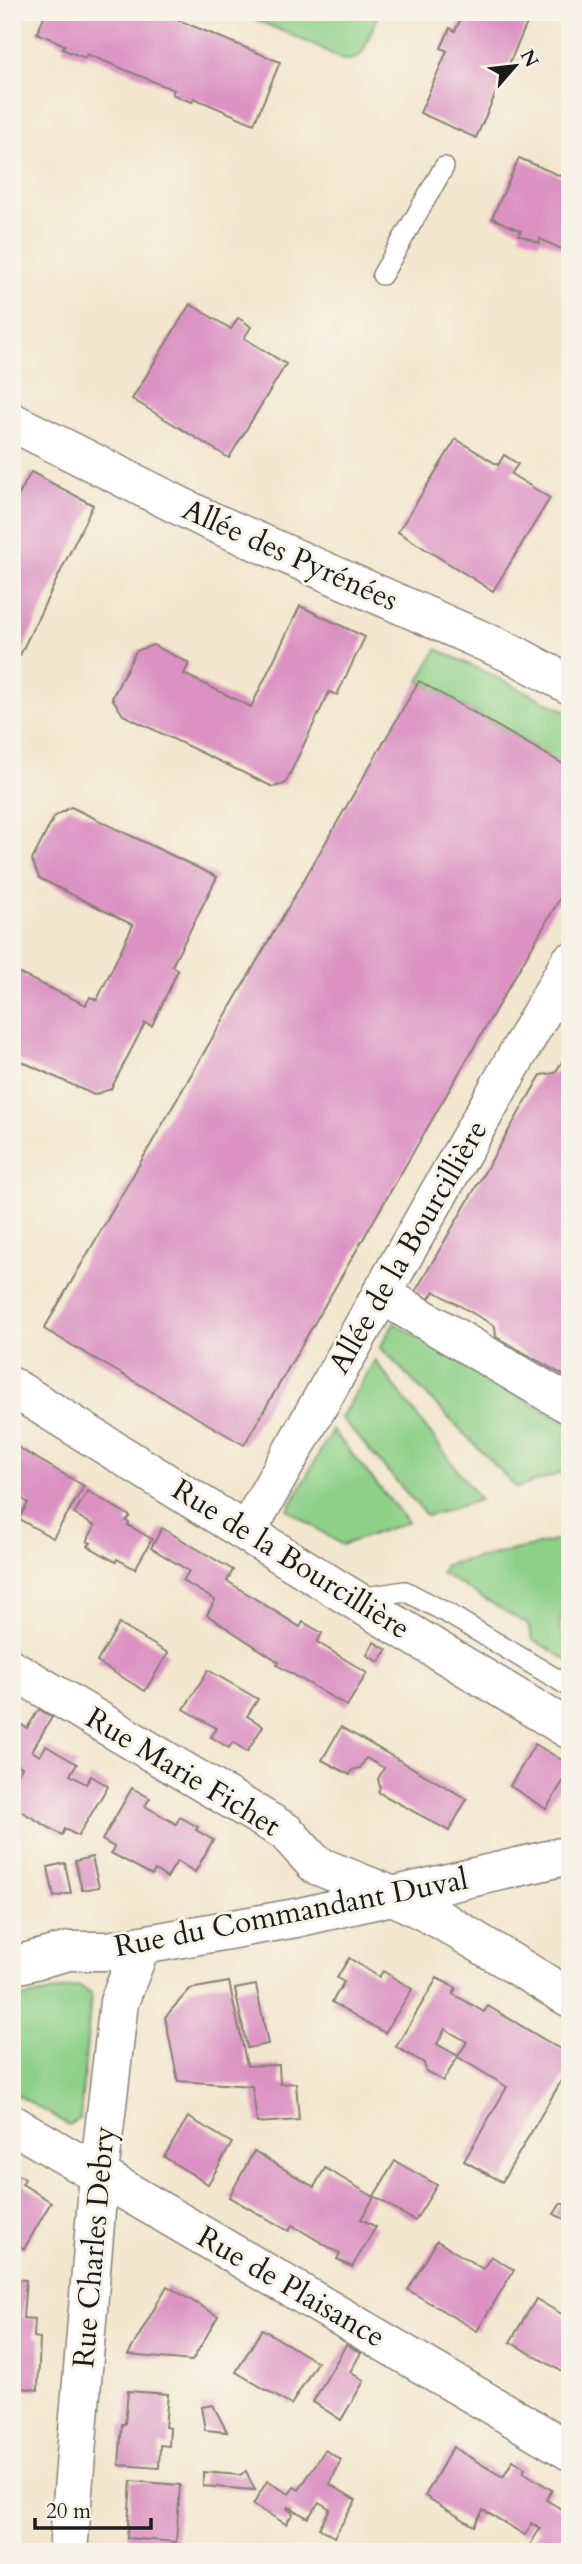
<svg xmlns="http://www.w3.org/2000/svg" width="582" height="2564" viewBox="0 0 582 2564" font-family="Cardo,serif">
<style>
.green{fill:#8dd088;stroke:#547652;stroke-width:2}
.building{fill:#db92c3;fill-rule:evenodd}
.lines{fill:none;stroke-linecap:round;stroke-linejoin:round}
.lane-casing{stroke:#888175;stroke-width:22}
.street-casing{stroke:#888175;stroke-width:41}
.lane{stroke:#fff;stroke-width:19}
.street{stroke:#fff;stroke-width:38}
.labels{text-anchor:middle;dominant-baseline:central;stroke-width:6;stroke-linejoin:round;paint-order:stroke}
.street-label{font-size:30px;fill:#1c1c1c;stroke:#f7f3e8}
</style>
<rect width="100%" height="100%" fill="#f7f3e8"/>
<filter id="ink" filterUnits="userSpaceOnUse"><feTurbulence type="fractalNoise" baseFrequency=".0143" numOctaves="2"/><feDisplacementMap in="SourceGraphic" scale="14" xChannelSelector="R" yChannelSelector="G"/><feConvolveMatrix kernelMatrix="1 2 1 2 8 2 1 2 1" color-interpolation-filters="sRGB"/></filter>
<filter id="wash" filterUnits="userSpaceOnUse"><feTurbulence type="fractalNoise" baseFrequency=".00686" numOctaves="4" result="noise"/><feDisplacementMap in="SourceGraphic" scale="28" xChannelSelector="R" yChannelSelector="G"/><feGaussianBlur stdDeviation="1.57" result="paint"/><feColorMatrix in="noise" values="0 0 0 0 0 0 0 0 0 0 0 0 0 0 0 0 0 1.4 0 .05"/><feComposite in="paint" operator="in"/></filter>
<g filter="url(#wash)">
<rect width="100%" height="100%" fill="#f3e6ce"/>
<!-- green -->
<g class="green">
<path d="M238,12H379L364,49L359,57L350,60H342L317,46Z"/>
<path d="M437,649L570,713V768L419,681Z"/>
<path d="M394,1323L570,1426V1470L517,1488L380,1347Z"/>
<path d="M375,1360L480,1500L427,1516L341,1418Z"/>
<path d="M332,1430L408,1522L342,1545L288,1510Z"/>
<path d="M570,1538C570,1556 573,1577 570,1594C567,1609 548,1628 570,1644V1662L532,1639L528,1625L441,1573L445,1565Z"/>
<path d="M80,1986L91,1994L80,2119L69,2125L12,2092V2000Z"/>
</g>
<g id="blocks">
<!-- building -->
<g class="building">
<path d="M46,12H159L280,62L254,124L194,98L192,102L181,98L172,94L174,90L87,54L85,58L62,49L65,45L37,33Z"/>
<path d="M464,12H532L476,138L420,113L447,51L441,48L450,28L455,31Z"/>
<path d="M519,158L570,180V253L540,239L539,243L519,235L521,231L492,218Z"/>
<path d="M190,304L231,329L238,318L245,322L251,327L244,338L286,364L229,458L132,399Z"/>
<path d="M456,439L498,465L504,455L518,464L511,474L550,498L493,591L398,532Z"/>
<path d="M31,472L93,505L20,655L12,656V508Z"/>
<path d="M300,606L365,637L337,695L329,692L285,784L273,787L123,715L112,698L136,651L153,645L189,663L184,674L251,707Z"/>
<path d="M419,681L570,768V881L244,1445L44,1329Z"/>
<path d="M71,807L217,877L172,966L178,970L152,1026L145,1023L111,1089L94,1095L12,1057V970L86,1005L90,997L97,1000L133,925L39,878L32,860L54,817Z"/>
<path d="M570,1049V1379L496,1337L495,1326L434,1291L429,1299L415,1292L541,1075L555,1073Z"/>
<path d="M12,1444L84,1486L53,1538L19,1519L28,1503L12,1491Z"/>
<path d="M88,1491L130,1516L126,1521L129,1523L128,1525L152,1539L135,1569L117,1559L116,1562L88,1546L91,1543L87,1541L95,1526L74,1514Z"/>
<path d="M162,1528L233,1570L227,1581L300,1627L303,1622L322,1633L317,1642L367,1673L347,1706L277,1665L279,1662L207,1615L215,1600L183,1581L189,1571L151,1548Z"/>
<path d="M119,1624L168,1653L145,1691L97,1662Z"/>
<path d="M374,1642L387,1650L379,1662L367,1655Z"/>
<path d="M208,1670L258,1699L247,1716L263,1726L247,1752L233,1742L229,1748L211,1737L216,1728L184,1709Z"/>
<path d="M39,1709L52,1717L32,1751L40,1756L46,1746L77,1764L70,1775L86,1784L91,1776L108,1786L78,1836L65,1829L62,1835L12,1806V1784L22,1767L12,1761V1719L27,1728Z"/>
<path d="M341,1727L467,1799L449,1831L378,1792L380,1787L378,1779L384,1768L366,1758L360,1768L352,1770L350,1775L322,1760Z"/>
<path d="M535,1744L570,1765V1770L546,1809L510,1786Z"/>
<path d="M132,1788L150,1798L145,1806L176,1824L180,1817L198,1827L196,1830L213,1840L195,1872L177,1861L167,1878L155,1870L152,1875L111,1853L114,1847L102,1840Z"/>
<path d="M92,1857L99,1887L82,1890L75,1861Z"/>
<path d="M65,1863L71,1893L54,1897L48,1867Z"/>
<path d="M349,1958L379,1977L383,1971L412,1989L385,2033L332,2002L344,1982L337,1978Z"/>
<path d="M437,1978L456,1988L453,1994L462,1999L484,2012L488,2006L570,2055V2066L502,2182L464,2161L507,2087L458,2057L443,2081L426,2071L424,2063L396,2047ZM445,2029L467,2042L458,2056L437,2044Z"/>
<path d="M229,1982L247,2066L279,2065L280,2084L296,2083L299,2120L257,2123L252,2086L178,2081L165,2017L190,1989Z"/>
<path d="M256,1985L268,2044L247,2048L235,1989Z"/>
<path d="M188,2117L232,2143L208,2184L164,2157Z"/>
<path d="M254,2151L314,2187L325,2168L374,2197L361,2219L376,2227L352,2267L337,2259L340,2254L292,2225L289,2231L229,2197Z"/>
<path d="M395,2161L437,2185L415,2221L374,2196Z"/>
<path d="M12,2171L25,2179L22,2184L51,2202L24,2249L12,2242Z"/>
<path d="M561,2203L570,2208V2222L554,2214Z"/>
<path d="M437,2241L483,2269L491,2256L514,2270L477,2331L408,2290Z"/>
<path d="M12,2279L26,2280L23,2318L35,2319L34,2337L40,2338L38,2390L12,2387Z"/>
<path d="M167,2286L218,2316L192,2361L128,2355Z"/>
<path d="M536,2299L570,2319V2376L510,2342Z"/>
<path d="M262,2329L317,2362L291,2405L236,2372Z"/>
<path d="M346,2345L361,2353L350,2372L364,2381L341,2420L313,2402Z"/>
<path d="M128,2391L168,2394L165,2427L170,2428L169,2446L160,2445L159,2468L119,2465L122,2424H125Z"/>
<path d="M213,2405L227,2432L205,2430L201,2407Z"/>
<path d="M453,2447L503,2477L513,2460L525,2468L523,2472L552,2490L546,2500L570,2514V2552H526L540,2528L532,2523L525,2535L483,2510L474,2526L425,2496Z"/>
<path d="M325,2450L341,2460L330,2484L356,2500L334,2537L319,2528L330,2509L319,2502L308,2518L288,2507L287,2509L293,2513L286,2524L253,2505L267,2481L289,2494L294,2487L299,2490Z"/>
<path d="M203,2472L240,2475L246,2472L255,2490L203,2486Z"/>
<path d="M131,2481L180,2485L176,2542L127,2538Z"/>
</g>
</g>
</g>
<g filter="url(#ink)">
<use href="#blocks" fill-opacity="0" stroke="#888175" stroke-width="2"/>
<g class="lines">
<!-- lane casing -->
<g class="lane-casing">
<g id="lane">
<path d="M382,275L444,167"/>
<path d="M359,1598L405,1591L447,1613L570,1687"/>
</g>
</g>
<!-- street casing -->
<g class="street-casing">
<g id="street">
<path d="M12,422L206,519L515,655L570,685"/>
<path d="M381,1294L570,1405"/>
<path d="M12,1387L353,1599L570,1730"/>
<path d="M247,1531L570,962"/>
<path d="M12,1669L286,1832L316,1865L393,1896L441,1920L570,1998"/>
<path d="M12,1966L69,1951H108L296,1918L570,1855"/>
<path d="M12,2124L570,2451"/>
<path d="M68,2552L99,2174L119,2002L141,1946"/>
</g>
</g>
<!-- lane -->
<use href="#lane" class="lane"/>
<!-- street -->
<use href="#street" class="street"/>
</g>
</g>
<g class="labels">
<!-- street labels -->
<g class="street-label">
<text transform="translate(290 555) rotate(24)">Allée des Pyrénées</text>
<text transform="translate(408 1247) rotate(-60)">Allée de la Bourcillière</text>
<text transform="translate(291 1559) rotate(32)">Rue de la Bourcillière</text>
<text transform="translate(183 1772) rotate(31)">Rue Marie Fichet</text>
<text transform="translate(291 1913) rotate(-11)">Rue du Commandant Duval</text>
<text transform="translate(94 2247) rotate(-85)">Rue Charles Debry</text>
<text transform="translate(291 2287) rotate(30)">Rue de Plaisance</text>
</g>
</g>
<!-- margin -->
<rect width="582" height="2564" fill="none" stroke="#f7f3e8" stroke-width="42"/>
<!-- north arrow -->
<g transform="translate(515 66) rotate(62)" stroke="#f7f3e8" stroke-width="5" paint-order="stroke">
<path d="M0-5L12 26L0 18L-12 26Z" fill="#1c1c1c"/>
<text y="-10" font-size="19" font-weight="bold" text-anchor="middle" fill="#1c1c1c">N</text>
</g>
<!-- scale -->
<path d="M35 2518v10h116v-10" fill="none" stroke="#1c1c1c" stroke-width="3.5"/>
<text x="46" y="2518" font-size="21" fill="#1c1c1c" stroke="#f7f3e8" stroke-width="5" paint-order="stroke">20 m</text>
</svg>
